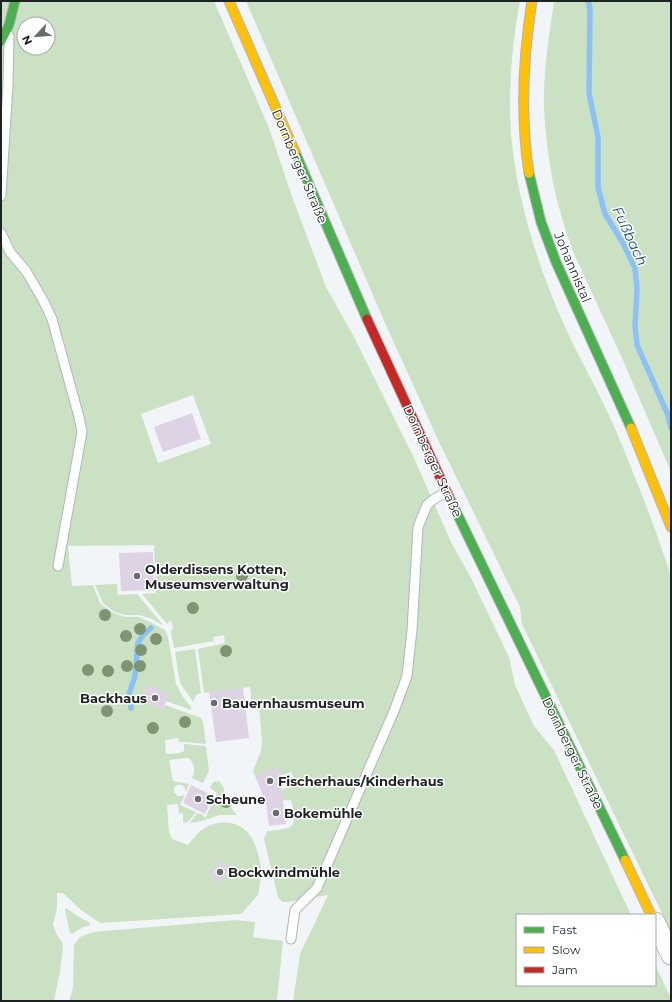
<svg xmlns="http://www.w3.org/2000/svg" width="672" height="1002" viewBox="0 0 672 1002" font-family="Montserrat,sans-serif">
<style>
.green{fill:#cbe1c3;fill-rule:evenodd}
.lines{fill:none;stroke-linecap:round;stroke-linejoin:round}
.stream{stroke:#8cc1f5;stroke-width:5.5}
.building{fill:#ded3e5}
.lane-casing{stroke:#b2b5b7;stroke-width:11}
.street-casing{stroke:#b2b5b7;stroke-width:21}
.fast-casing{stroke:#b2b5b7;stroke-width:11}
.slow-casing{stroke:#b2b5b7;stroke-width:11}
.jam-casing{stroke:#b2b5b7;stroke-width:11}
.lane{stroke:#fdfefe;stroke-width:9}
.street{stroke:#fdfefe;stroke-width:19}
.fast{stroke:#4caf50;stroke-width:9}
.slow{stroke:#ffc107;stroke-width:9}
.jam{stroke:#c62828;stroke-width:9}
.tree{fill:#7f9472}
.poi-dot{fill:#686c6e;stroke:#fff;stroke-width:1.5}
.labels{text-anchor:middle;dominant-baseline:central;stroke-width:3;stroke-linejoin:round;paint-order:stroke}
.street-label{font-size:13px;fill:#1f2224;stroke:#fff}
.poi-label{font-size:13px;font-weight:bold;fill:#1f2224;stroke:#fff;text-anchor:start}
.water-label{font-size:14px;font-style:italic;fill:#194d7d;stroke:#fff}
</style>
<rect width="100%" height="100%" fill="#f1f5f8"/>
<!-- green -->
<g class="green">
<path d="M1,1H214L269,128L291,194L326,287L354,337L414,458L451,542L471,578L509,657L515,685L534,726L554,750L631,915H517V985H655V965L671,998V1001H293L300,954L328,895L288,902H282L278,897L264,839L267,831C294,828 298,829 291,800L272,801L276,792L292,786L295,781L291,772L280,776H255L253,771L261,751L262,743L259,706H252L250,687L204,693L198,649L225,643L224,635L213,637L214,641L174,648L171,633L173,627L171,620L167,624L142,594L156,593L154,545L68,546L72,586L93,585L100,603L113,613L125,617H139L150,622L165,630L168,637L176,684L183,697L191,707V710L166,701L147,686L142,701L163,709L165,705L201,718L203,722L206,744L184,742H179L178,738L165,740L166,753L167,754L180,753L184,751V744L206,746L209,771L203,783L192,778C195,770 195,766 190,759L185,758L169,760L173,781L189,784L186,792L185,788L182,785H177L174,788V792L178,796H182L185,794L180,805L196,812L188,822L183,823V813L179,814L178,804L167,805L169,832L172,839L188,845C192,840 197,833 203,829C218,819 241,820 251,837C258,848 260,863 263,876H261L258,895L241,914L100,923L81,910L63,893H57V909L53,925L57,935L62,942L63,947L60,972L54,1001H1ZM24,24H48V48H24ZM193,395L211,444L158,463L141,414Z"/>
<path d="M246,1H520C512,44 508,90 511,134C517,201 538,267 565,327C581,362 601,395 616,431C636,478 655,527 671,576V932L522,624L520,607L440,444L385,323Z"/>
<path d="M554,1H671V472L622,358L574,254C556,207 546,158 544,108C543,72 549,36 554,1Z"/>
<path d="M117,584L118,595L137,594L164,626L152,619L139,615H125L114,612L103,603L95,585Z"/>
<path d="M195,649L201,693L197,694L193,702L180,683L175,652Z"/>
<path d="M219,781C226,789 225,792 221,800V805L224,807L229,806L237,815H220L198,822L190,823L197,813L203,815L204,818L207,816V814L217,793L210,788L213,782Z"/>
<path d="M66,908L76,915L90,923V925L81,928L72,934L70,933L65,910Z"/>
<path d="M235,920L255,922L253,937L283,941L277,1001H69L73,988L74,945L80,937L93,932Z"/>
</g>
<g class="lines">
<!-- stream -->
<g class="stream">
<path d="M588,1L590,8L589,93L598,137V187L605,214L623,243L635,268L637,289L635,326L637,345L668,415L671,428"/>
<path d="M131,708L129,694L135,676L138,643L143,635L151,628"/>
</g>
</g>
<!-- building -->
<g class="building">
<path d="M192,413L201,439L163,452L154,427Z"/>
<path d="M153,552L154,590L121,591L119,553Z"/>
<path d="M147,685L169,693L163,709L142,701Z"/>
<path d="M243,688L249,738L216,742L209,692Z"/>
<path d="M277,767L284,785L281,786L286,824L269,826L266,803L255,776Z"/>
<path d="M191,785L214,796L205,814L183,803Z"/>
<path d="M224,861L231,873L224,879L216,883L208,871Z"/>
</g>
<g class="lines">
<!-- lane casing -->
<g class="lane-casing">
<g id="lane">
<path d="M1,196L8,85L9,36"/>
<path d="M1,233L10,252L26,271L43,300L52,319L79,417L82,432L58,566"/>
<path d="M291,939L295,910L317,888L394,711L407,676L412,630L418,527L427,505L434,499L447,492"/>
</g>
</g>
<!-- street casing -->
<g class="street-casing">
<path id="street" d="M655,922L671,955"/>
</g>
<!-- fast casing -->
<g class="fast-casing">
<g id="fast">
<path d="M1,41L9,25L15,1"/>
<path d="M295,152L367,319"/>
<path d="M529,173L541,222L556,262L631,428"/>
<path d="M450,499L625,860"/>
</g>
</g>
<!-- slow casing -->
<g class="slow-casing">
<g id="slow">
<path d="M229,1L295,152"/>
<path d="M529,173C520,115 523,58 532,1"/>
<path d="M631,428L671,527"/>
<path d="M625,860L651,915"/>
</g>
</g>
<!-- jam casing -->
<g class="jam-casing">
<path id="jam" d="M367,319L450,499"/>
</g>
<!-- lane -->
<use href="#lane" class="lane"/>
<!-- street -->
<use href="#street" class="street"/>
<!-- fast -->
<use href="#fast" class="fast"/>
<!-- slow -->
<use href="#slow" class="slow"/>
<!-- jam -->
<use href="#jam" class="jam"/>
</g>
<!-- trees -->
<g class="tree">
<circle cx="242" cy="576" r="6"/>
<circle cx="273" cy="585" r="6"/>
<circle cx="193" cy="608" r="6"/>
<circle cx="105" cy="615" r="6"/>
<circle cx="140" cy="629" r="6"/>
<circle cx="126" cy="636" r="6"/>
<circle cx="156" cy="639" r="6"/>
<circle cx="141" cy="650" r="6"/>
<circle cx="226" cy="651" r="6"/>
<circle cx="127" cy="666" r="6"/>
<circle cx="140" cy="666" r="6"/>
<circle cx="88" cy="670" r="6"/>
<circle cx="108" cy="671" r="6"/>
<circle cx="107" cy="711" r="6"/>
<circle cx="185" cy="722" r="6"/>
<circle cx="153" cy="728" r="6"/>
<circle cx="226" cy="802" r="6"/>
</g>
<!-- markers -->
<g class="poi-dot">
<circle cx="137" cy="576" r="4"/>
<circle cx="155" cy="698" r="4"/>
<circle cx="214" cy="703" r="4"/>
<circle cx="270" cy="781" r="4"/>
<circle cx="198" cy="799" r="4"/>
<circle cx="276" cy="813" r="4"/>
<circle cx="220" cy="872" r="4"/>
</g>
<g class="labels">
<!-- street labels -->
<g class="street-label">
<text transform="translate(300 166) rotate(67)">Dornberger Straße</text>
<text transform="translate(573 267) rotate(67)">Johannistal</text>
<text transform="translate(433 461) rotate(65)">Dornberger Straße</text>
<text transform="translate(573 753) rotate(64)">Dornberger Straße</text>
</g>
<!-- poi labels -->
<g class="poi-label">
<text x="145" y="569">Olderdissens Kotten,<tspan x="145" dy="15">Museumsverwaltung</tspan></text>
<text x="147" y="698" text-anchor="end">Backhaus</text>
<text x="222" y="703">Bauernhausmuseum</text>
<text x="278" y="781">Fischerhaus/Kinderhaus</text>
<text x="206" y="799">Scheune</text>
<text x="284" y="813">Bokemühle</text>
<text x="228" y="872">Bockwindmühle</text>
</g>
<!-- water labels -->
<g class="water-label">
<text transform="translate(630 236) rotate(65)">Fußbach</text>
</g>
</g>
<!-- border -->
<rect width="672" height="1002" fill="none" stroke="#1f2224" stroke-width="4"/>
<!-- legend -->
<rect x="516" y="914" width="140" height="72" fill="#ffffff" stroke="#a5a7a7"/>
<rect x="524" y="927" width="20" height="6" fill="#4caf50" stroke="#a5a7a7"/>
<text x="552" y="934" font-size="12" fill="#1f2224">Fast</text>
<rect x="524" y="947" width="20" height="6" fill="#ffc107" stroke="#a5a7a7"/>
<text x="552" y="954" font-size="12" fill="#1f2224">Slow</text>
<rect x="524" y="967" width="20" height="6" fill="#c62828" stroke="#a5a7a7"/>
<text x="552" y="974" font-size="12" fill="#1f2224">Jam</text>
<!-- north arrow -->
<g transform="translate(36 36) rotate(244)"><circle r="19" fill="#ffffff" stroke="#a5a7a7"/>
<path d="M0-3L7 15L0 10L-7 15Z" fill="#686c6e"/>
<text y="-6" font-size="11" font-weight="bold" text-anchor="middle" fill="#1f2224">N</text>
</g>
</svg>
